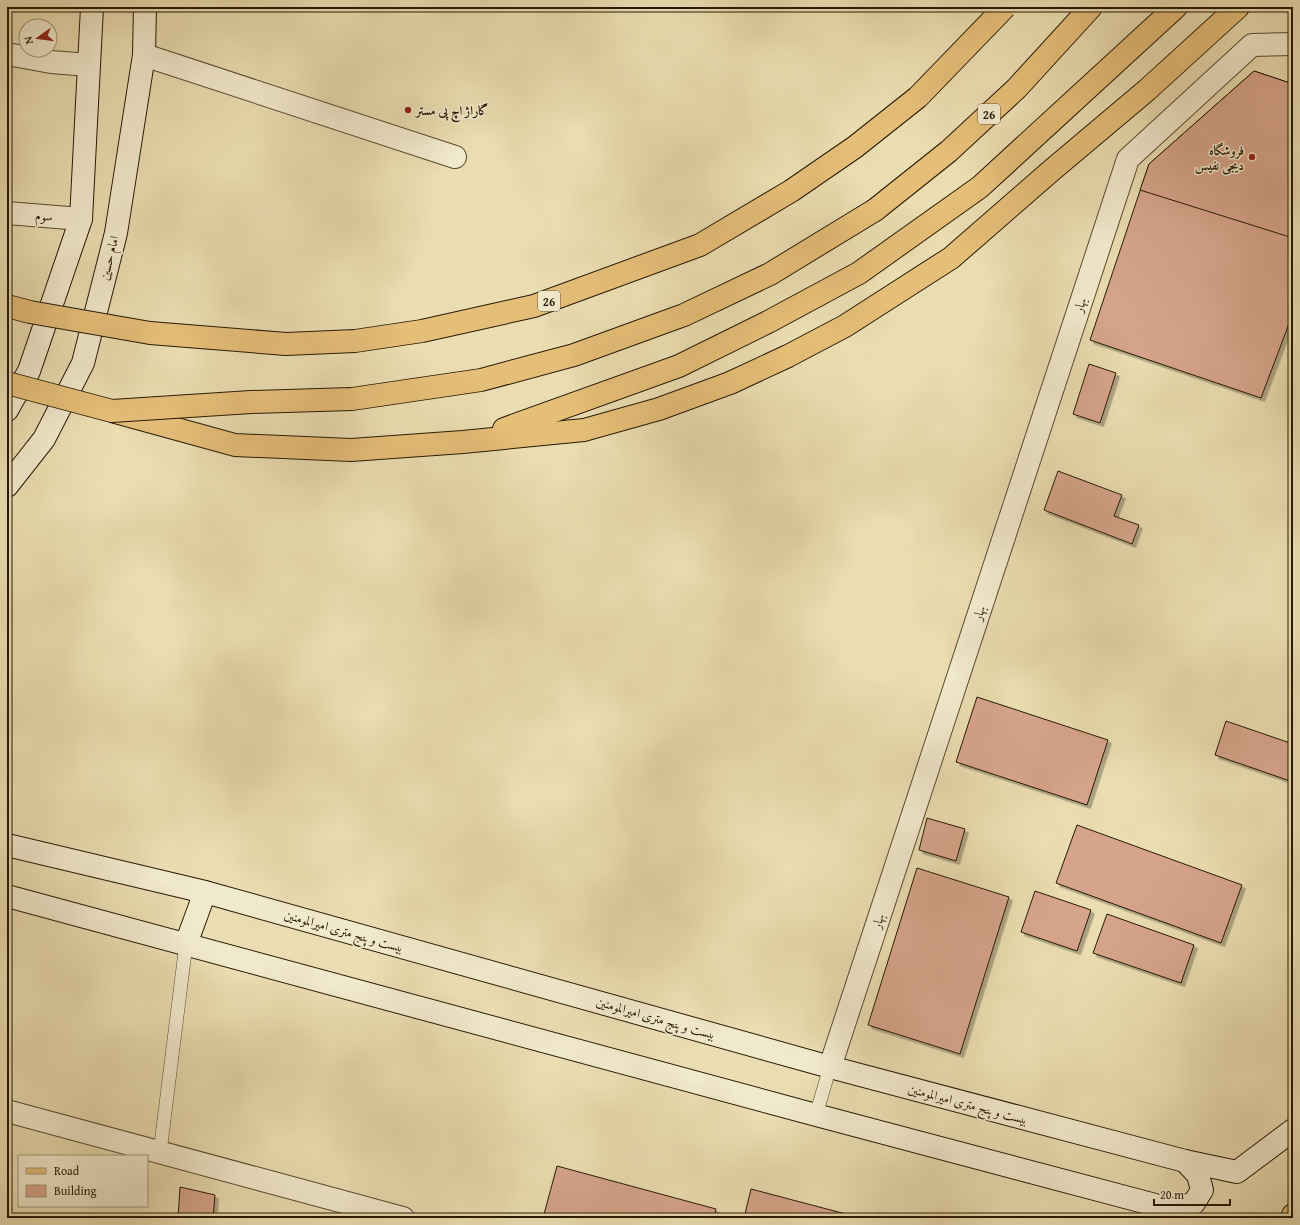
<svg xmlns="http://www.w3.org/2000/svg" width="1300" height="1225" viewBox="0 0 1300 1225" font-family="'Gentium Book Plus',Amiri,serif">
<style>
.building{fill:#d6a48b;stroke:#271905;filter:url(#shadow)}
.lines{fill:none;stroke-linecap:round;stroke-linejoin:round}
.lane-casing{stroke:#584a30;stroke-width:14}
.street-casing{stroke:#584a30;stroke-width:24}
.secondary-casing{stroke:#271905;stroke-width:24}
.primary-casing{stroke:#271905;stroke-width:24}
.highway-casing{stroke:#271905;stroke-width:24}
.lane{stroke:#f1e9cc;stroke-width:13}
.street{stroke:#f1e9cc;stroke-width:22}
.secondary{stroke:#f1e9cc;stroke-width:22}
.primary{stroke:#e5be78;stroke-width:22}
.highway{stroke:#e5be78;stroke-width:22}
.highway-bridge-casing{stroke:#271905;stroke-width:24;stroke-linecap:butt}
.highway-bridge{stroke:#e5be78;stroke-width:22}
.poi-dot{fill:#8f2418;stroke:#f1e9cc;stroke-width:1.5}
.labels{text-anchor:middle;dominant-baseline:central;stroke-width:3;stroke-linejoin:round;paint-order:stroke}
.shield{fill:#f1e9cc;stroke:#645741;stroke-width:1}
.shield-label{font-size:12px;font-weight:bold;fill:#271905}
.poi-label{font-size:13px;font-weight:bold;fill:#271905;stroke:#f1e9cc;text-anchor:start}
.street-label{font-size:13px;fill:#271905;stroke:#f1e9cc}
</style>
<defs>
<filter id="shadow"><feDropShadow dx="3.5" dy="3.5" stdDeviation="0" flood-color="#0004"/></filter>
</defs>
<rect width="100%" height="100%" fill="#eaddb1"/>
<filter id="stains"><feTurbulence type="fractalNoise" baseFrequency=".005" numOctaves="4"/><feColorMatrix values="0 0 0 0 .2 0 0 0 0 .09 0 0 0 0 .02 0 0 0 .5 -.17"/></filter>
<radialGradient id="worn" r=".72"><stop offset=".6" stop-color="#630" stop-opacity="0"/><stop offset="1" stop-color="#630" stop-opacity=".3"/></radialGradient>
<!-- building -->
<g class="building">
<path d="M1254,71L1293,84V313L1261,398L1090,340L1149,164Z"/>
<path d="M1254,71L1293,84V238L1140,190L1149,164Z"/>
<path d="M1089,364L1116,373L1100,423L1073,414Z"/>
<path d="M1058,471L1122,495L1114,516L1139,525L1132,544L1044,510Z"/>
<path d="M977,697L1108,740L1087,805L956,762Z"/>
<path d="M1226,721L1293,744V782L1215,755Z"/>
<path d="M927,818L965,829L956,861L919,850Z"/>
<path d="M1077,825L1242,885L1221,943L1056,883Z"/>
<path d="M917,868L1009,897L960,1054L868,1025Z"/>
<path d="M1035,891L1091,910L1077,951L1021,932Z"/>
<path d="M1107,914L1194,945L1181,983L1093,953Z"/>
<path d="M557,1166L716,1209L714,1218H543Z"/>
<path d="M180,1187L215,1195L213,1218H178Z"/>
<path d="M751,1189L861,1218H744Z"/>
<path d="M877,1213L895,1218H874Z"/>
</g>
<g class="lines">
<!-- lane casing -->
<g class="lane-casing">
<g id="lane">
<path d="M816,1115L830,1067"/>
<path d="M160,1152L186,944"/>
</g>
</g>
<!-- street casing -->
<g class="street-casing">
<g id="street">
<path d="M7,54L51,62L89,65"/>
<path d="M144,55L455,157"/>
<path d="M7,213L81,219"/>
<path d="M830,1067L1128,159L1252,45L1293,44"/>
<path d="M7,1111L403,1218"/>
</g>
</g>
<!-- secondary casing -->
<g class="secondary-casing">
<g id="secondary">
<path d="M7,410L29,371L81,219L92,7"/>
<path d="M7,486L44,439L83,363L116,233L144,55L145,7"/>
<path d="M7,845L205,892L830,1067L1185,1161L1237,1172L1293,1130"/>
<path d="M7,896L816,1115L1174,1210L1185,1218"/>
<path d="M186,944L205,892"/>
<path d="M1174,1210L1194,1203L1202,1190L1198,1175L1185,1161"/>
</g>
</g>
<!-- primary casing -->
<g class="primary-casing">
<path id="primary" d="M1292,1218L1293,1215"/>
</g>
<!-- highway casing -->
<g class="highway-casing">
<g id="highway">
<path d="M875,210L949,151L1017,88L1091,7"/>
<path d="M115,412L235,445L351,450L463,442L584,430L659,409L730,383L788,356L845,326L951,258L1052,170L1147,90L1238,7"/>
<path d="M504,429L679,366L768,322L859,273L980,187L1176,7"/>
</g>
</g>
<!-- lane -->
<use href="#lane" class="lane"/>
<!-- street -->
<use href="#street" class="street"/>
<!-- secondary -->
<use href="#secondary" class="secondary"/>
<!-- primary -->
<use href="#primary" class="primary"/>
<!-- highway -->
<use href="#highway" class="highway"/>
<!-- highway-bridge casing -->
<g class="highway-bridge-casing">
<g id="highway-bridge">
<path d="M7,306L30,312L150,333L286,344L355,341L422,331L534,306L700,245L791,191L855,147L918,97L1005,7"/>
<path d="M7,383L112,411L251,402L352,399L481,380L574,355L684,315L770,274L875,210"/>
</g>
</g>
<!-- highway-bridge -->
<use href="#highway-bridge" class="highway-bridge"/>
</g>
<!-- markers -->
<g class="poi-dot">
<circle cx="408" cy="110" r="4"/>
<circle cx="1252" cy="157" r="4"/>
</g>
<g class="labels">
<!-- shield labels -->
<g class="shield">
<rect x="978" y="104" width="22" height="20" rx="3"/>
<rect x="538" y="291" width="22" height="20" rx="3"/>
</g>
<g class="shield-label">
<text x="989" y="114">26</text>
<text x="549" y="301">26</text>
</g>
<!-- poi labels -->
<g class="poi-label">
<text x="416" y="110">گاراژ اچ پی مستر</text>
<text x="1244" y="150" text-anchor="end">فروشگاه<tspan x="1244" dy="15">دیجی نفیس</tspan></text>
</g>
<!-- street labels -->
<g class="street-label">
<text transform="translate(44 216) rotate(4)">سوم</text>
<text transform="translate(109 258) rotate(-76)">امام حسین</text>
<text transform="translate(1080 305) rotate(-72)">بهار</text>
<text transform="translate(979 613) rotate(-72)">بهار</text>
<text transform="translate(878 921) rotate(-72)">بهار</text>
<text transform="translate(344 931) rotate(16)">بیست و پنج متری امیرالمومنین</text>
<text transform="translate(656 1018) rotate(16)">بیست و پنج متری امیرالمومنین</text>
<text transform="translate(968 1104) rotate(15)">بیست و پنج متری امیرالمومنین</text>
</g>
</g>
<!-- margin -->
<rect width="1300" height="1225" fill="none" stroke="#eaddb1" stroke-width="24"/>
<rect x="8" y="8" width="1284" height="1209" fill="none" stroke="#271905" stroke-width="2"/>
<rect x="12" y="12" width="1276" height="1201" fill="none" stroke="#271905"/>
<!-- legend -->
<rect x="18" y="1155" width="130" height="52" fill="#f1e9cc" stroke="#a0967c"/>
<rect x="26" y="1168" width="20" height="6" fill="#e5be78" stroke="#a0967c"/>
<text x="54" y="1175" font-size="12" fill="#271905">Road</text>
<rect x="26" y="1185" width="20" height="12" fill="#d6a48b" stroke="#a0967c"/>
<text x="54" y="1195" font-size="12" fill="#271905">Building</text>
<!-- north arrow -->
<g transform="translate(38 38) rotate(256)"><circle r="19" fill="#f1e9cc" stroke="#a0967c"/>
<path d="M0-3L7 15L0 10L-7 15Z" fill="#8f2418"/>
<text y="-6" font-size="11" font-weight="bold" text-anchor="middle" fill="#271905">N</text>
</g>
<!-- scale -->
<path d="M1154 1199v6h76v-6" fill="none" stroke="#271905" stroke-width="2"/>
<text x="1160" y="1199" font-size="12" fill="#271905" stroke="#f1e9cc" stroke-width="3" paint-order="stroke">20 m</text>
<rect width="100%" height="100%" filter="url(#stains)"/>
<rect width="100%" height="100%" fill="url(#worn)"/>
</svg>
